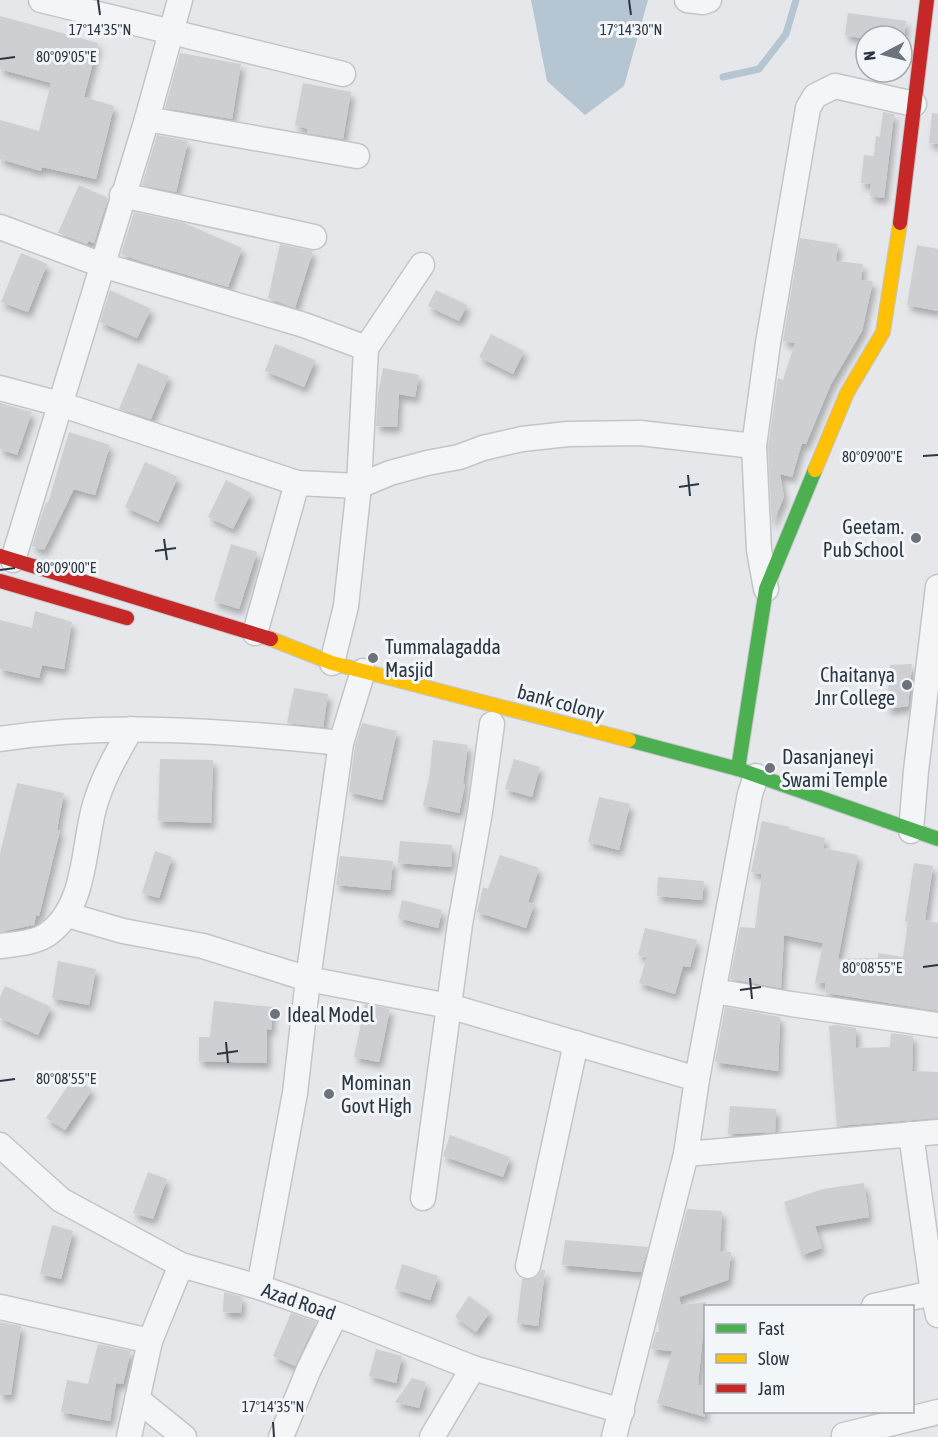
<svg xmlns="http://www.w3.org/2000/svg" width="938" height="1437" viewBox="0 0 938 1437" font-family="'Asap Condensed',sans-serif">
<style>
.water{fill:#b5c5d2}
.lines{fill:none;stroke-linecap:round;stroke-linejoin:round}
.stream{stroke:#b5c5d2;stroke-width:7}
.building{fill:#cdcfd2;filter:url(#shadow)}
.street-casing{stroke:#c3c5c8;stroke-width:27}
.fast-casing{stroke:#c3c5c8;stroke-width:16}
.slow-casing{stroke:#c3c5c8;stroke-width:16}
.jam-casing{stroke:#c3c5c8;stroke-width:16}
.street{stroke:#f4f5f6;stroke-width:24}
.fast{stroke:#4caf50;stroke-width:14}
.slow{stroke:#ffc107;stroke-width:14}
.jam{stroke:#c62828;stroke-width:14}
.ticks{fill:none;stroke:#2c3542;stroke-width:2}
.poi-dot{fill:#6d737d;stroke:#f3f6f8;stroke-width:2}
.labels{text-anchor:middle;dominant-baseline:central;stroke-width:6;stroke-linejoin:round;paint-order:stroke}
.poi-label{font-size:20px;fill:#2c3542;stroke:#f3f6f8;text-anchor:start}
.street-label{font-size:20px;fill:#2c3542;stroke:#f3f6f8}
.ticks-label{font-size:15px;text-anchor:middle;fill:#2c3542;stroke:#f3f6f8;stroke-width:6;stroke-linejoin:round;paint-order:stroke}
</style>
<defs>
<filter id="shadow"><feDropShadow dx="3.5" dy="6" stdDeviation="3" flood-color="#0004"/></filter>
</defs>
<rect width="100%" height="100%" fill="#e5e7ea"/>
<!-- water -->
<path class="water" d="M531,0H648L624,86L585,115L547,81Z"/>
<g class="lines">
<!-- stream -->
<path class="stream" d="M723,77L759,69L786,34L796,0"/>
</g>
<!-- building -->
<g class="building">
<path d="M848,13L906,21L904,36H866V39L845,35Z"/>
<path d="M0,16L98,43L84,97L114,106L96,179L42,167L41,171L0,159V120L39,131L51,83L0,69Z"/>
<path d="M180,53L241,64L232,119L165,108Z"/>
<path d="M303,83L351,92L343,139L307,133L308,129L295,125Z"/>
<path d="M883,112L894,114L884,198L870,196L871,184L861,183L864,155L874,156L876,136L880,137Z"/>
<path d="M932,113L938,114V144L929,143Z"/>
<path d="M157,135L188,141L176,192L142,185Z"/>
<path d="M79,185L108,198L94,243L88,241L87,244L58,233Z"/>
<path d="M134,212L184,223L242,248L228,287L143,262L121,254Z"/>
<path d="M800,238L838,244L836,261L863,264L861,280L873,281L862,331L831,384L806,444L802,443L792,477L780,474L784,497L772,525L768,447L778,378L783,380L795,343L783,341Z"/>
<path d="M280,244L313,251L295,308L268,298Z"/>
<path d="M917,245L938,249V311L907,305Z"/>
<path d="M21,253L47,264L28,312L1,302Z"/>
<path d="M110,290L151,309L137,338L100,322Z"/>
<path d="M436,290L467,305L459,321L428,306Z"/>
<path d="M491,334L524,351L513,374L479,357Z"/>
<path d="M275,344L315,360L304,387L265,371Z"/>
<path d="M138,363L169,376L151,419L119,409Z"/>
<path d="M383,368L419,375L415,397L399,394L397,427L376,426L378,394Z"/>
<path d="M0,403L32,412L17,455L0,449Z"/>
<path d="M69,432L110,445L95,495L74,489L44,550L32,546L46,502L48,503Z"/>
<path d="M145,462L178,477L158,522L125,507Z"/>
<path d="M226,480L251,493L233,529L208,517Z"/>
<path d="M231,544L257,552L239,609L214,601Z"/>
<path d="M35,611L72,622L64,669L42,665L39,678L0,669V620L32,628Z"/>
<path d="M912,664L908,706L887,709L890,665Z"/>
<path d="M294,688L328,694L323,727L287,723Z"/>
<path d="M362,723L397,731L382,800L349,792L355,746Z"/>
<path d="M433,740L468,745L463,784H465L459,813L423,805L430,773Z"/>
<path d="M160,759L213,760L211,823L158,821Z"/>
<path d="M514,759L540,767L532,797L505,789Z"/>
<path d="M17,783L64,793L59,818H57L59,819L57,830H60L39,916L36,915L34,925L0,932V854Z"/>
<path d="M599,797L630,804L619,850L588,842Z"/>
<path d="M762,821L790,827L789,829L825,838L823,848L858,855L838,959L878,958V953L903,957L908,922L905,921L914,863L933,866L925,920L938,923V1011L826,993L825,983H815L823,943L784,935L781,988L730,979L740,927L755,928L762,874L751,872Z"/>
<path d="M400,841L452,845L451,867L398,863Z"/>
<path d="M155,851L172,857L159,898L142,893Z"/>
<path d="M500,855L539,868L528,902L534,904L526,928L477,912L483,887L488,889Z"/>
<path d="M340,856L393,861L390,890L336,885Z"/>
<path d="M658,877L704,881L702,900L657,896Z"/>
<path d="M402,900L442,910L438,928L398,918Z"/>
<path d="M645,928L697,940L690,967L683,966L675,994L639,983L647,957L638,955Z"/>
<path d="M58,961L96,969L89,1005L52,998Z"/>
<path d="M5,986L51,1007L38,1035L0,1018V997Z"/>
<path d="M214,1001L273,1007L271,1030L267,1029V1063L199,1061V1037H210Z"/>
<path d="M365,1004L390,1009L379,1062L354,1057Z"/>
<path d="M725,1007L780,1017L778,1071L715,1062Z"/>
<path d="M837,1025L856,1028V1048L890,1047L891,1033L913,1036L912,1071L938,1072V1118L837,1126L829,1026Z"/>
<path d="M74,1077L92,1090L65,1130L46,1118Z"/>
<path d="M730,1106L776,1109L775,1132L728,1134Z"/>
<path d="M450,1135L510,1157L503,1177L443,1156Z"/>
<path d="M148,1172L167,1179L153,1219L133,1213Z"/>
<path d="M864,1183L869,1217L815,1226L822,1248L802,1255L784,1202L823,1189Z"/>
<path d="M687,1209L722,1211L720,1251L731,1252L728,1280L679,1297L681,1305L706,1302L698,1385L705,1387V1417L657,1403L672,1351L651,1349L656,1332H659L658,1320Z"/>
<path d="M52,1225L73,1231L61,1279L40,1274Z"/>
<path d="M565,1240L648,1247L641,1272L562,1265Z"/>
<path d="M402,1264L438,1276L430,1300L395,1289Z"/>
<path d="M542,1270H545L538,1326L517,1323L522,1279H533L538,1276Z"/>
<path d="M224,1292L242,1297L241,1313L223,1312Z"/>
<path d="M469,1296L490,1312L476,1332L455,1317Z"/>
<path d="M291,1313L316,1322L295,1366L273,1356Z"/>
<path d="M0,1322L21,1326L11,1395H0Z"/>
<path d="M98,1344L131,1351L123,1384L116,1383L110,1421L61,1412L67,1380L88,1384Z"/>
<path d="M376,1349L402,1356L396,1383L369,1376Z"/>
<path d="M412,1378L426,1382L419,1408L395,1402Z"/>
</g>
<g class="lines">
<!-- street casing -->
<g class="street-casing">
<g id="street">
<path d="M41,0L343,74"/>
<path d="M687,0L703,2L709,0"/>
<path d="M147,119L357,156"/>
<path d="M122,195L314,237"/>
<path d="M0,227L102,265L304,325L366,348L422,265"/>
<path d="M0,388L60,404L297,483L359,486L390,473L427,463L459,457L483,448L522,439L568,434L640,433L754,446"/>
<path d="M13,560L147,119L180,0"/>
<path d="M766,589L759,550L754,446L768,343L808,108L815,96L835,86L914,104"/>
<path d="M255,633L297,483"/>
<path d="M332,663L346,606L359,486L366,348"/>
<path d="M0,739C113,722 227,731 341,743"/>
<path d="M911,831L916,771L938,587"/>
<path d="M68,915L123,931L203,946L308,979L449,1006L697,1079"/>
<path d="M0,946C16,944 35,943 48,934C86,907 83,848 94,808C102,779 116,755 131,729"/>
<path d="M714,991L791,1004L938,1025"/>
<path d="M911,1134L933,1293L938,1315"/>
<path d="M0,1145L61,1200L181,1265L259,1287L336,1314L473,1368L622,1411"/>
<path d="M686,1154L938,1132"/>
<path d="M423,1198L460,924L480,812L492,724"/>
<path d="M528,1266L576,1043"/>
<path d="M259,1287L295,1093L308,979L341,743L363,671"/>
<path d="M874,1306L933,1293"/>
<path d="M0,1307L150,1341"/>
<path d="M137,1399L184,1437"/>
<path d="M844,1435L938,1412"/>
<path d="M129,1437L150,1341L181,1265"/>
<path d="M281,1437L309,1369L336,1314"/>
<path d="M432,1437L473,1368"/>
<path d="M614,1437L686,1154L697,1079L750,794L756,776"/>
</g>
</g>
<!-- fast casing -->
<g class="fast-casing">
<g id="fast">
<path d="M629,740L738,769L938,839"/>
<path d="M738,769L766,589L815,470"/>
</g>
</g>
<!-- slow casing -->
<g class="slow-casing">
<g id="slow">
<path d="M815,470L847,393L883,332L900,223"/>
<path d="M271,639L332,663L629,740"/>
</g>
</g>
<!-- jam casing -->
<g class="jam-casing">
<g id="jam">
<path d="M900,223L927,0"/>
<path d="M0,556L271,639"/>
<path d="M0,581L127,618"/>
</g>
</g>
<!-- street -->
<use href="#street" class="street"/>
<!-- fast -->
<use href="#fast" class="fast"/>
<!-- slow -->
<use href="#slow" class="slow"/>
<!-- jam -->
<use href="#jam" class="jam"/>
</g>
<!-- ticks -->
<path class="ticks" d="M98,0L100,15M629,0L631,15M0,59L15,57M923,456L938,455M688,475L690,496M679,487L699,484M164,539L167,560M155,551L176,548M0,570L15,568M923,967L938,965M750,978L752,999M740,990L761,987M226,1042L228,1063M217,1054L238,1051M0,1081L15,1079M273,1422L274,1437"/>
<!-- markers -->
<g class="poi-dot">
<circle cx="916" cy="538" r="6"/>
<circle cx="373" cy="658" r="6"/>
<circle cx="907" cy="685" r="6"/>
<circle cx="770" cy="768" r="6"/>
<circle cx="275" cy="1014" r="6"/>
<circle cx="329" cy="1094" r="6"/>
</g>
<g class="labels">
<!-- poi labels -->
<g class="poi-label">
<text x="904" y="526" text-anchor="end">Geetam.<tspan x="904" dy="23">Pub School</tspan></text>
<text x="385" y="646">Tummalagadda<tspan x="385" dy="23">Masjid</tspan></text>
<text x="895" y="674" text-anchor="end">Chaitanya<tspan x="895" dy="23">Jnr College</tspan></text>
<text x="782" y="756">Dasanjaneyi<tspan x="782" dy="23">Swami Temple</tspan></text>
<text x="287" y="1014">Ideal Model</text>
<text x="341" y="1082">Mominan<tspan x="341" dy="23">Govt High</tspan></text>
</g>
<!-- street labels -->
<g class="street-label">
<text transform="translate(561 702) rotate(15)">bank colony</text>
<text transform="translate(299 1301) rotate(19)">Azad Road</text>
</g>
</g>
<g class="ticks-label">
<text x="100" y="35">17°14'35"N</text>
<text x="631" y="35">17°14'30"N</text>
<text x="66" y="62">80°09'05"E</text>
<text x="872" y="462">80°09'00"E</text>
<text x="66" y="573">80°09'00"E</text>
<text x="872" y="973">80°08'55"E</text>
<text x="66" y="1084">80°08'55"E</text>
<text x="273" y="1412">17°14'35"N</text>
</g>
<!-- legend -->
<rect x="704" y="1305" width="210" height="108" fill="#f3f6f8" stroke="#a3a9af" stroke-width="1.5"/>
<rect x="716" y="1324" width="30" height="9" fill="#4caf50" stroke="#a3a9af" stroke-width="1.5"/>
<text x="758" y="1335" font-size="18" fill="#2c3542">Fast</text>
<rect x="716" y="1354" width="30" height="9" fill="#ffc107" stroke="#a3a9af" stroke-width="1.5"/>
<text x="758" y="1365" font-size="18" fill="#2c3542">Slow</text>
<rect x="716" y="1384" width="30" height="9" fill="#c62828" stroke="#a3a9af" stroke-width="1.5"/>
<text x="758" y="1395" font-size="18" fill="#2c3542">Jam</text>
<!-- north arrow -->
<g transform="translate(884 54) rotate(263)"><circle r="28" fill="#f3f6f8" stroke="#a3a9af" stroke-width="1.5"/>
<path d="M0-4.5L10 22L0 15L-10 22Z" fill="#6d737d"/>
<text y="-9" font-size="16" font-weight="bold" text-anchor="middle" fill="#2c3542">N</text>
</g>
</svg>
